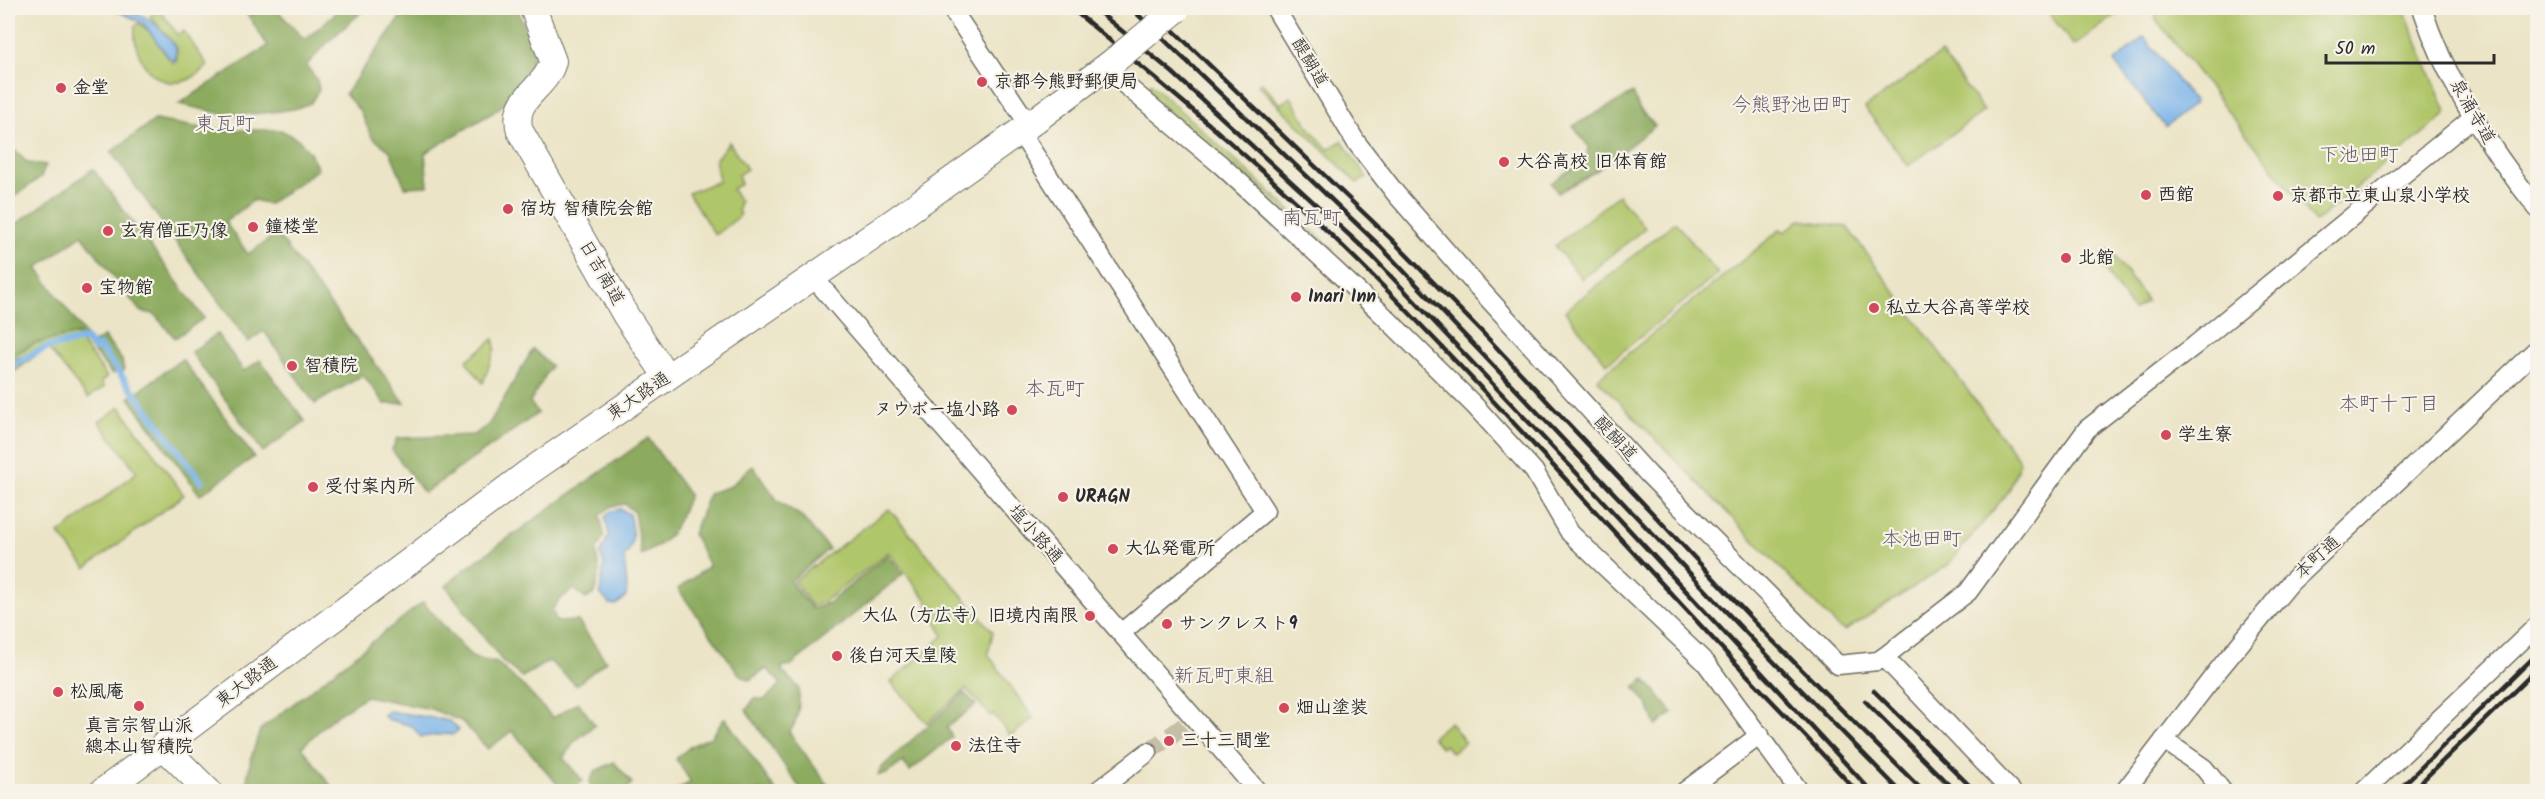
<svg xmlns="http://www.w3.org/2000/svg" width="2545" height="799" viewBox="0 0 2545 799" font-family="Kalam,'Klee One',sans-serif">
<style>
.green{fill:#b0c66a;stroke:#6e784a;stroke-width:1.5}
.forest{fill:#8cab5e;stroke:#5c6b44;stroke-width:1.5}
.water{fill:#79b3ea;stroke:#526f8a;stroke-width:1.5}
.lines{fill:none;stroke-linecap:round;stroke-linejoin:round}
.stream{stroke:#79b3ea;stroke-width:7}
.street-tunnel{stroke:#c5bfa7;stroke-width:18;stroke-dasharray:18 9;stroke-linecap:butt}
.street-casing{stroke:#6e6c61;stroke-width:21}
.secondary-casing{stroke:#6e6c61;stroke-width:28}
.street{stroke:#fff;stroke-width:18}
.secondary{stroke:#fff;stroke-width:26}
.rail{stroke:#2b2b2b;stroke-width:4.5}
.secondary-bridge-casing{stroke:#6e6c61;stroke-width:28;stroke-linecap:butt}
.secondary-bridge{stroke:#fff;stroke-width:26}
.poi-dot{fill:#d1495b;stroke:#f7f3e8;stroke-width:2}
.labels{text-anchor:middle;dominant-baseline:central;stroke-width:4.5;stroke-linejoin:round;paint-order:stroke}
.street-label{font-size:18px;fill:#2b2b2b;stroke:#f7f3e8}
.poi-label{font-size:18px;font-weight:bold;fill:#2b2b2b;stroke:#f7f3e8;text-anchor:start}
.neighbourhood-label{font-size:20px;fill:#645b6a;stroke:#f7f3e8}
</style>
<rect width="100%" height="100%" fill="#f7f3e8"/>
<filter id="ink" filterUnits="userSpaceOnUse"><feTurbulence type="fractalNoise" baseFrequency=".0167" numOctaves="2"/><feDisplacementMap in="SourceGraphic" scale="12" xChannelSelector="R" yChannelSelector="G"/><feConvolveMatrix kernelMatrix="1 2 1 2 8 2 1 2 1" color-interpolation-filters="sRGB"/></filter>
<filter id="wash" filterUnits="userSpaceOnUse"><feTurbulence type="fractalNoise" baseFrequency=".008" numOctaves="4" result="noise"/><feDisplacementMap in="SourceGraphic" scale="24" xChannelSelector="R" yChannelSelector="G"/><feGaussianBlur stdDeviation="1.35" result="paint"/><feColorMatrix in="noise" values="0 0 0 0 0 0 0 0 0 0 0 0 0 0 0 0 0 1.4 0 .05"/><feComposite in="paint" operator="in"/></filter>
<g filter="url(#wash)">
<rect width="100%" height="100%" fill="#ebe4c6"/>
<!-- green -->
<g class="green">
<path d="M2045,8H2125L2074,46Z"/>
<path d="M2166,8H2403L2446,112L2444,116L2315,222L2154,17Z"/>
<path d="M159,9L178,35L184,31L208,66C201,71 192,80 184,81C150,89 132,53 135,26L139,23C154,32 160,51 173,63L177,61V48L150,16Z"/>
<path d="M1941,53L1984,111L1908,166L1865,108Z"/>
<path d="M1261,82L1280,104L1291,97L1310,129L1328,149L1342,141L1367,178L1357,183L1258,85Z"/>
<path d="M1151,84L1333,249L1329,252L1270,197L1165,108L1146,88Z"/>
<path d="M729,142L747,169L738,175L741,184L732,189L740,202L738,209L740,216L715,235L688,193L719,181L715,160Z"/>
<path d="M1618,195L1645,228L1582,279L1555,246Z"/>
<path d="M1800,220L1847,227L2020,461L2009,491L1948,565L1845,631L1839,628L1597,379L1781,229L1784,232Z"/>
<path d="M1675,222L1718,274L1607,364L1565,311Z"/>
<path d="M2110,250L2147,301L2133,311L2097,259Z"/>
<path d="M71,328L107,377L101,382L104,387L88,398L47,347L8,377V339Z"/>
<path d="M494,339L495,349L483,383L466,361Z"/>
<path d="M120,407L184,495L86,568L59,534L137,472L99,422Z"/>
<path d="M889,509L993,632L988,654L1033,718L1011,736L993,714L991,716L966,689L927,723L891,682L943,636L926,599L889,552L823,602L812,606L794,581Z"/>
<path d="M1450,722L1465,742L1452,753L1445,745L1441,748L1432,737Z"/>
</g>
<!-- forest -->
<g class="forest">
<path d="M243,8H275L305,40L341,8H366L329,41L306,66L316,78L319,89L311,103L294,109L264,113L227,115L179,104L268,46Z"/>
<path d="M407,8H517L535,51L523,88L494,112L425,153L428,186L405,187L390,151L372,137L360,111L345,94Z"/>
<path d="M1633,93L1639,108L1655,126L1596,171L1558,193L1551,183L1587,158L1588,146L1573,126Z"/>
<path d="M155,120L212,130H281L298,139L310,153L318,169L269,204L254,200L225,222L248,254L277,234L405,403L385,404L363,375L315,404L264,331L248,342L111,152Z"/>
<path d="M8,144L28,163L46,165L41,177L8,201Z"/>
<path d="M93,169L204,318L175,338L154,314L140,311L82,235L37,268L92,344L104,337L122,360L124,371L112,374L78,334L35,343L8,358V230Z"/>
<path d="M217,334L244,371L260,360L305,421L263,452L191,352Z"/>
<path d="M533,349L551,366L530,402L538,413L424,493L392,450L397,438L474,435L489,424Z"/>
<path d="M182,359L254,457L200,495L129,398Z"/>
<path d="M648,438L689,495C677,525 673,541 641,555L634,512L625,504L612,506L600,515L604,536L596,551L599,571L595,593L586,599L574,589L559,600L552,610L557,622L578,621L606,661L576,685L549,661L522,677L503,662L446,586L465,569Z"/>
<path d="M752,465L778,501L801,516L829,549L790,581L812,609L827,604L888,555L903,574L790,666L781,667L784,673L799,688C799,703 800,720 789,732L832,791H802L746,710L755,698L764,700L781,684L767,669L749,680L739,674L678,589L709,566L693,534L709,493L731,486Z"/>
<path d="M423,602L462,647L474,658L497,663L524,687L553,718L578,702L595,725L575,741L563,758L583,781L571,791H563L512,731L488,749L461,721L431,709L366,696L331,719L302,747L335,791H245L251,758L260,730Z"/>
<path d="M1645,679L1673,713L1656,725L1648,705L1634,687Z"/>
<path d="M964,693L976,705L947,727L952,737L910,771L903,762L886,774L878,775L881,768Z"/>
<path d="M725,718L776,791H675L691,782L676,759L691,746L711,737Z"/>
<path d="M614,762L632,783L627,789L628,791H596L589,783L595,771Z"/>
</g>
<!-- water -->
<g class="water">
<path d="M111,8C140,7 160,25 176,48L175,61L170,59L143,23Z"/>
<path d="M2144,37L2195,103L2165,127L2114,62Z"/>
<path d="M20,357L23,359L24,362L8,373V362Z"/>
<path d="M620,509L629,514C633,531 636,544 624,557L627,586L626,597L616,605L609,604L600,593L604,564L600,554L609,535L605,517L612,511Z"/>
<path d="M389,711L450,721L459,730L452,735L447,734L421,737L412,726L387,719L383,715Z"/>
</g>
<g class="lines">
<!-- stream -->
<path class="stream" d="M23,359L45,348L86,339L95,349L99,346L201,481"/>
</g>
</g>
<g filter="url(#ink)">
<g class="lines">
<!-- street-tunnel -->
<path class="street-tunnel" d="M1148,752L1184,726"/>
<!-- street casing -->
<g class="street-casing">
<g id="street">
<path d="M951,8L1029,125"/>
<path d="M1275,8L1356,142L1396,194L1466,274L1649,475L1838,665L1878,661L1884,657L2012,792"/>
<path d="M2422,8C2446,82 2489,148 2538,209"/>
<path d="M1105,68L1221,165L1379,311L1474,405L1534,471L1570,533L1706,663L1800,792"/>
<path d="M1020,132L1265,511L1121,633"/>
<path d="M813,277L1258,792"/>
<path d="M1884,657L1968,592L2087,429L2194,346L2472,118"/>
<path d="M2164,740L2204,768L2223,792"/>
<path d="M1096,792L1148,752"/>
<path d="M1684,792L1760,735"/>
<path d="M2124,792L2220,668L2290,583L2538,348"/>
<path d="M2363,792L2538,625"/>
</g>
</g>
<!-- secondary casing -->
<g class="secondary-casing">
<g id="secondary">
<path d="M533,8L553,61C547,89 510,97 520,131L626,316L667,377"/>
<path d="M163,746L209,792"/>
<path d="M102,792L529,472L890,224L1029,125L1115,60"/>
</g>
</g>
<!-- street -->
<use href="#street" class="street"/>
<!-- secondary -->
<use href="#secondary" class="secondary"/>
<!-- rail -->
<g class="rail">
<path d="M1071,8C1171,91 1272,175 1364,267C1481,384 1591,508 1704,629C1754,684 1807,736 1857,792"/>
<path d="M1094,8L1172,72L1372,256L1587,484L1872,792"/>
<path d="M1131,8L1381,247L1771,659L1901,792"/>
<path d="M1150,8L1390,238L1482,332L1769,637L1924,792"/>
<path d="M1874,691L1976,792"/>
<path d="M1865,701L1956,792"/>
<path d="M2396,792L2538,653"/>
<path d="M2411,792L2538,668"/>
</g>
<!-- secondary-bridge casing -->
<g class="secondary-bridge-casing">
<path id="secondary-bridge" d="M1115,60L1176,10"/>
</g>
<!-- secondary-bridge -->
<use href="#secondary-bridge" class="secondary-bridge"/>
</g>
</g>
<!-- markers -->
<g class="poi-dot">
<circle cx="982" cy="82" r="6"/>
<circle cx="61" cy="88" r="6"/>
<circle cx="1504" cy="162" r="6"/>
<circle cx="2146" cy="195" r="6"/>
<circle cx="2278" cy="196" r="6"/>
<circle cx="508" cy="209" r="6"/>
<circle cx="253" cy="227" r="6"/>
<circle cx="108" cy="231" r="6"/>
<circle cx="2066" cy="258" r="6"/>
<circle cx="87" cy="288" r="6"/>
<circle cx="1296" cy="297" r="6"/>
<circle cx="1874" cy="308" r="6"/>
<circle cx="292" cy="366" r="6"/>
<circle cx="1012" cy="410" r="6"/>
<circle cx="2166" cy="435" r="6"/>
<circle cx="313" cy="487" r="6"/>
<circle cx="1063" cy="497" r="6"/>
<circle cx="1113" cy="549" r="6"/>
<circle cx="1090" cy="616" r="6"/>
<circle cx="1167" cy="624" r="6"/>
<circle cx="837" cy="656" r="6"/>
<circle cx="58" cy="692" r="6"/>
<circle cx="139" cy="706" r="6"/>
<circle cx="1284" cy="708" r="6"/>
<circle cx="1169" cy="741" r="6"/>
<circle cx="956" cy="746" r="6"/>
</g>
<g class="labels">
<!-- street labels -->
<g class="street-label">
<text transform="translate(1309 63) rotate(59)">醍醐道</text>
<text transform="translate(2472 112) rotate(60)">泉涌寺道</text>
<text transform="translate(601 273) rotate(60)">日吉南道</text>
<text transform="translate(639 397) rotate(-34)">東大路通</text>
<text transform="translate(1615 439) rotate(47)">醍醐道</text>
<text transform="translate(1035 535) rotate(49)">塩小路通</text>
<text transform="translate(2318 558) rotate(-42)">本町通</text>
<text transform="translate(247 683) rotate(-37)">東大路通</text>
</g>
<!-- poi labels -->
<g class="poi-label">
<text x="994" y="82">京都今熊野郵便局</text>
<text x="73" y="88">金堂</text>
<text x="1516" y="162">大谷高校 旧体育館</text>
<text x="2158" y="195">西館</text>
<text x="2290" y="196">京都市立東山泉小学校</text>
<text x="520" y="209">宿坊 智積院会館</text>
<text x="265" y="227">鐘楼堂</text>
<text x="120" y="231">玄宥僧正乃像</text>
<text x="2078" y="258">北館</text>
<text x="99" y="288">宝物館</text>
<text x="1308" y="297">Inari Inn</text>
<text x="1886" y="308">私立大谷高等学校</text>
<text x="304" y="366">智積院</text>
<text x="1000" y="410" text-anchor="end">ヌウボー塩小路</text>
<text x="2178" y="435">学生寮</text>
<text x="325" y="487">受付案内所</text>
<text x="1075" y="497">URAGN</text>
<text x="1125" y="549">大仏発電所</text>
<text x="1078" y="616" text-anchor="end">大仏（方広寺）旧境内南限</text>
<text x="1179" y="624">サンクレスト9</text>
<text x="849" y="656">後白河天皇陵</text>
<text x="70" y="692">松風庵</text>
<text x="1296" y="708">畑山塗装</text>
<text x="139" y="726" text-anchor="middle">真言宗智山派<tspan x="139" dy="21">總本山智積院</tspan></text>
<text x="1181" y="741">三十三間堂</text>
<text x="968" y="746">法住寺</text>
</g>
<!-- neighbourhood labels -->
<g class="neighbourhood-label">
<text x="1791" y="106">今熊野池田町</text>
<text x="225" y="125">東瓦町</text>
<text x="2359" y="156">下池田町</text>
<text x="1312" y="219">南瓦町</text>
<text x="1055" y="390">本瓦町</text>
<text x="2389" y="405">本町十丁目</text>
<text x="1922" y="540">本池田町</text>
<text x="1224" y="677">新瓦町東組</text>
</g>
</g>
<!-- margin -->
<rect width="2545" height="799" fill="none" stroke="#f7f3e8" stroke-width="30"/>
<!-- scale -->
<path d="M2326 54v9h168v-9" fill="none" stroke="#2b2b2b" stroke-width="3"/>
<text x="2335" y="54" font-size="18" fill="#2b2b2b" stroke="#f7f3e8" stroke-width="4.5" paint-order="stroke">50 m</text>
</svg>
